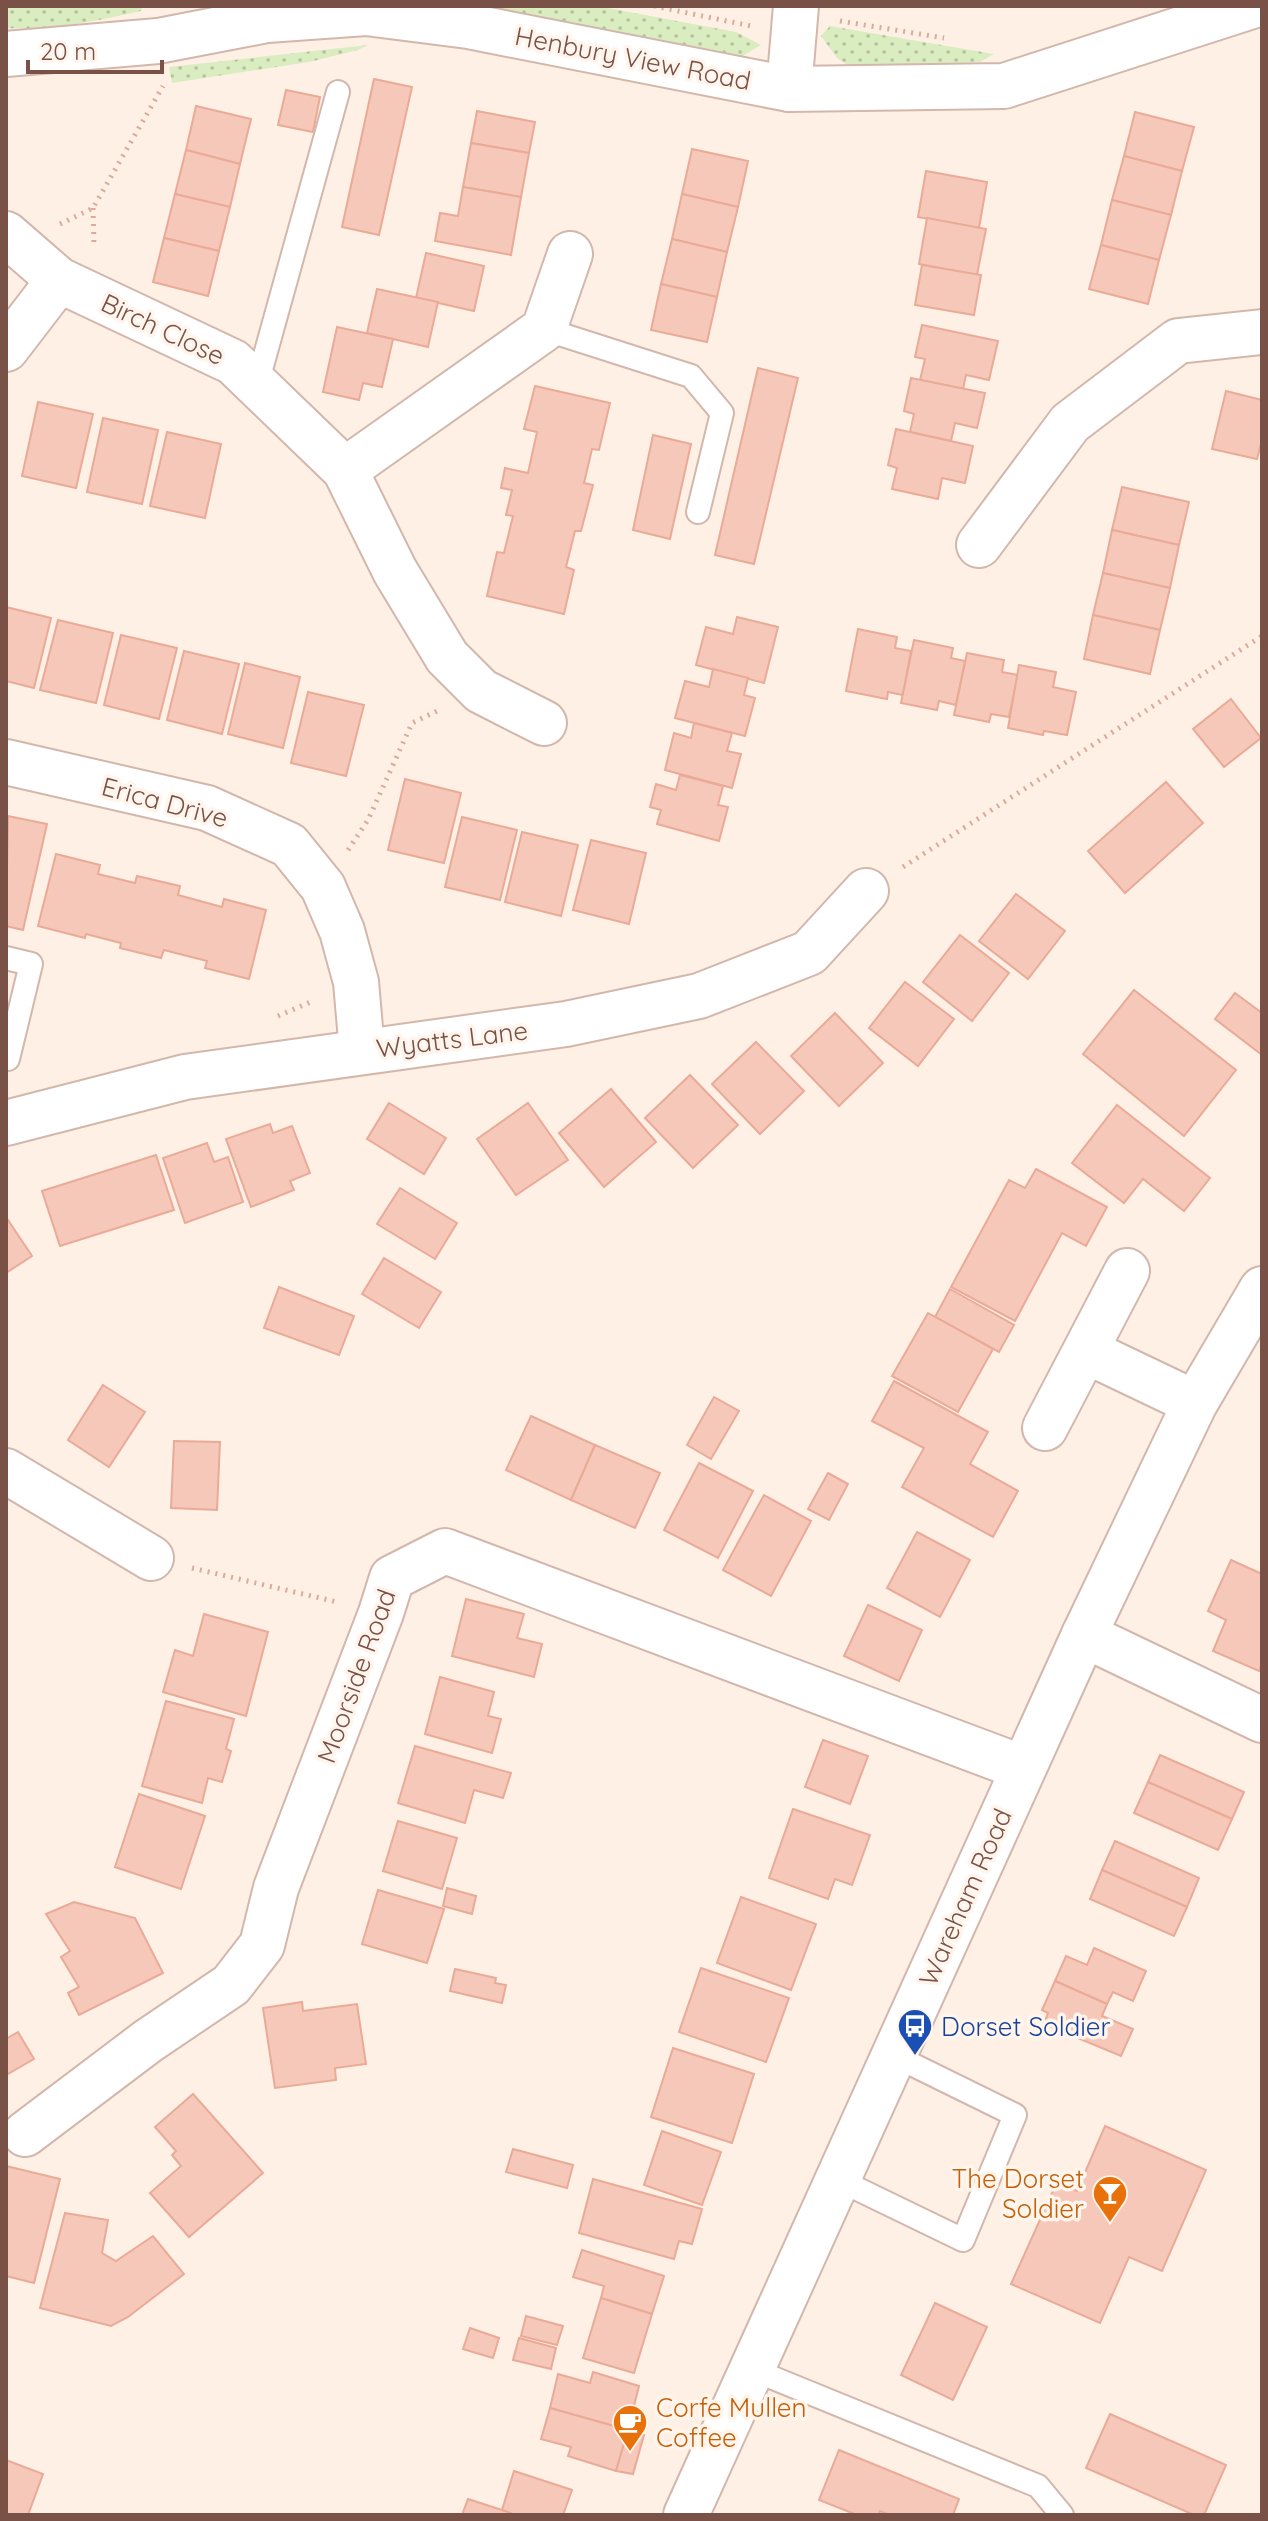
<svg xmlns="http://www.w3.org/2000/svg" width="1268" height="2521" viewBox="0 0 1268 2521" font-family="Quicksand,sans-serif">
<style>
.grass{fill:url(#grass-dots)}
.building{fill:#f6c8b9;stroke:#eaaa98;stroke-width:2}
.lines{fill:none;stroke-linecap:round;stroke-linejoin:round}
.service-casing{stroke:#d3b7ac;stroke-width:26}
.minor-casing{stroke:#d3b7ac;stroke-width:48}
.tertiary-casing{stroke:#d3b7ac;stroke-width:48}
.path{stroke:#dbaa9c;stroke-width:5;stroke-dasharray:2 6;stroke-linecap:butt}
.service{stroke:#fff;stroke-width:22}
.minor{stroke:#fff;stroke-width:44}
.tertiary{stroke:#fff;stroke-width:44}
.labels{text-anchor:middle;dominant-baseline:central;stroke-width:7;stroke-linejoin:round;paint-order:stroke}
.street-label{font-size:26px;fill:#795147;stroke:#fff5ec}
.transit-label{font-size:26px;fill:#164399;stroke:#fff5ec;text-anchor:start}
.food-label{font-size:26px;fill:#c56008;stroke:#fff5ec;text-anchor:end}
</style>
<defs>
<pattern id="grass-dots" width="8" height="8" patternUnits="userSpaceOnUse" patternTransform="scale(2)"><rect width="8" height="8" fill="#daedc1"/><path d="M2 2h.1M6 6h.1" fill="none" stroke="#b6c29f" stroke-width="1.8" stroke-linecap="round"/></pattern>
</defs>
<rect width="100%" height="100%" fill="#fef0e4"/>
<!-- grass -->
<g class="grass">
<path d="M6,6H143L141,11C98,21 51,30 6,28Z"/>
<path d="M478,6H597L736,32L761,45L741,57L677,47Z"/>
<path d="M830,26L994,54L980,62L900,68L850,67L837,58L821,36Z"/>
<path d="M368,45L358,50L309,62L172,83L169,67Z"/>
</g>
<!-- building -->
<g class="building">
<path d="M374,79L412,87L379,235L342,227Z"/>
<path d="M286,90L320,97L313,132L278,125Z"/>
<path d="M196,106L251,119L240,164L186,150Z"/>
<path d="M477,111L535,122L529,153L471,143Z"/>
<path d="M1135,112L1194,127L1182,171L1124,156Z"/>
<path d="M471,143L529,153L521,197L463,187Z"/>
<path d="M692,149L748,161L738,207L682,194Z"/>
<path d="M186,150L240,164L230,207L175,194Z"/>
<path d="M1124,156L1182,171L1171,215L1112,200Z"/>
<path d="M926,171L987,182L979,228L918,217Z"/>
<path d="M463,187L521,197L511,255L435,241L440,213L458,216Z"/>
<path d="M175,194L230,207L219,251L164,238Z"/>
<path d="M682,194L738,207L727,252L672,239Z"/>
<path d="M1112,200L1171,215L1159,260L1101,245Z"/>
<path d="M927,218L986,229L977,275L919,264Z"/>
<path d="M164,238L219,251L208,296L153,282Z"/>
<path d="M672,239L727,252L717,297L661,284Z"/>
<path d="M1101,245L1159,260L1148,304L1089,289Z"/>
<path d="M426,253L484,266L474,311L416,298Z"/>
<path d="M922,265L981,275L974,315L915,305Z"/>
<path d="M661,284L717,297L707,342L651,330Z"/>
<path d="M377,289L438,302L428,347L367,333Z"/>
<path d="M922,325L998,341L989,380L966,375L963,389L920,380L925,359L915,357Z"/>
<path d="M337,327L393,339L382,387L363,383L359,400L323,392Z"/>
<path d="M758,368L798,378L754,564L715,555Z"/>
<path d="M911,378L985,393L977,428L955,423L951,441L910,432L914,414L904,411Z"/>
<path d="M535,386L610,403L599,450L592,449L584,483L593,485L581,531H575L566,567L574,570L564,614L487,596L497,552L504,553L513,516L506,515L512,490L501,488L505,468L528,473L537,432L524,429Z"/>
<path d="M1226,391L1262,400V440L1257,459L1212,449Z"/>
<path d="M38,402L93,414L76,488L22,476Z"/>
<path d="M103,418L158,430L142,504L87,492Z"/>
<path d="M896,429L973,446L965,483L942,478L938,499L892,489L897,468L888,465Z"/>
<path d="M167,432L221,444L205,518L150,506Z"/>
<path d="M653,435L691,444L670,539L633,530Z"/>
<path d="M1122,487L1189,502L1179,545L1112,530Z"/>
<path d="M1112,530L1179,545L1170,588L1103,573Z"/>
<path d="M1103,573L1170,588L1160,630L1093,615Z"/>
<path d="M6,607L51,618L34,688L6,681Z"/>
<path d="M1093,615L1160,630L1150,674L1084,659Z"/>
<path d="M737,617L778,627L764,683L696,665L706,627L733,634Z"/>
<path d="M58,620L113,633L96,703L40,690Z"/>
<path d="M858,629L897,637L895,648L911,651L903,695L888,692L887,699L846,691Z"/>
<path d="M121,635L177,648L159,719L104,705Z"/>
<path d="M914,640L953,648L951,658L965,661L956,705L939,701L937,710L901,703Z"/>
<path d="M184,651L239,664L222,734L167,720Z"/>
<path d="M967,653L1004,660L1002,672L1018,675L1009,717L991,714L989,722L954,715Z"/>
<path d="M245,663L300,677L283,748L228,734Z"/>
<path d="M1019,665L1056,672L1053,687L1076,692L1067,735L1044,731L1043,735L1008,728Z"/>
<path d="M713,669L748,678L744,695L755,698L745,736L675,718L685,681L709,687Z"/>
<path d="M308,692L364,705L346,776L291,763Z"/>
<path d="M1231,699L1261,738L1224,767L1193,729Z"/>
<path d="M694,723L732,733L727,751L741,754L732,788L665,770L674,733L691,738Z"/>
<path d="M680,775L723,786L718,805L728,807L719,841L657,824L661,810L650,807L656,784L676,790Z"/>
<path d="M405,779L461,793L444,863L388,850Z"/>
<path d="M1166,782L1203,823L1125,893L1088,851Z"/>
<path d="M8,816L47,824L23,930L6,926Z"/>
<path d="M462,817L517,830L500,900L445,887Z"/>
<path d="M522,832L578,845L561,916L505,902Z"/>
<path d="M591,840L646,853L629,924L573,910Z"/>
<path d="M56,854L100,865L98,874L135,883L137,876L180,886L178,895L222,907L224,899L266,910L249,979L205,968L207,961L164,950L161,958L120,948L121,943L86,934L85,938L38,926Z"/>
<path d="M1016,894L1065,931L1028,979L979,941Z"/>
<path d="M960,935L1009,973L972,1021L923,982Z"/>
<path d="M905,982L954,1019L918,1066L869,1028Z"/>
<path d="M1134,990L1236,1070L1184,1136L1083,1054Z"/>
<path d="M1235,993L1262,1013V1055L1215,1019Z"/>
<path d="M835,1013L883,1063L839,1106L791,1056Z"/>
<path d="M756,1042L804,1091L760,1134L712,1084Z"/>
<path d="M690,1075L738,1125L693,1168L645,1118Z"/>
<path d="M611,1089L656,1142L604,1187L559,1133Z"/>
<path d="M389,1103L446,1138L424,1174L367,1139Z"/>
<path d="M528,1103L568,1160L516,1195L477,1139Z"/>
<path d="M1117,1105L1210,1178L1184,1211L1143,1179L1124,1203L1072,1163Z"/>
<path d="M270,1124L273,1133L292,1126L310,1173L290,1181L294,1190L251,1207L226,1139Z"/>
<path d="M207,1143L214,1162L228,1157L243,1202L185,1223L163,1158Z"/>
<path d="M156,1155L174,1210L60,1246L42,1191Z"/>
<path d="M1036,1169L1107,1207L1086,1246L1062,1233L1015,1321L951,1287L1009,1180L1025,1188Z"/>
<path d="M400,1188L457,1223L435,1259L377,1224Z"/>
<path d="M6,1217L32,1256L6,1273Z"/>
<path d="M384,1258L441,1292L419,1328L362,1294Z"/>
<path d="M279,1287L354,1316L339,1355L264,1328Z"/>
<path d="M950,1289L1014,1325L999,1352L935,1317Z"/>
<path d="M928,1313L993,1349L958,1412L892,1376Z"/>
<path d="M894,1381L988,1432L970,1464L1018,1491L993,1537L902,1487L924,1448L872,1421Z"/>
<path d="M103,1385L145,1412L109,1467L68,1440Z"/>
<path d="M714,1397L739,1411L711,1459L687,1445Z"/>
<path d="M531,1416L595,1445L571,1500L506,1470Z"/>
<path d="M174,1441L220,1442L217,1510L171,1508Z"/>
<path d="M595,1445L660,1473L635,1528L571,1500Z"/>
<path d="M699,1463L753,1491L718,1558L664,1530Z"/>
<path d="M828,1473L848,1484L829,1520L808,1509Z"/>
<path d="M764,1495L811,1521L771,1596L723,1570Z"/>
<path d="M917,1532L970,1560L940,1617L887,1588Z"/>
<path d="M1231,1560L1262,1574V1664L1259,1671L1213,1651L1226,1620L1208,1611Z"/>
<path d="M466,1599L524,1614L517,1638L542,1644L534,1677L452,1656Z"/>
<path d="M868,1605L922,1630L899,1681L844,1656Z"/>
<path d="M204,1614L268,1632L246,1716L163,1692L175,1650L193,1656Z"/>
<path d="M440,1677L494,1692L488,1716L501,1719L492,1753L425,1734Z"/>
<path d="M166,1701L234,1719L226,1749L231,1751L222,1782L208,1778L202,1803L142,1786Z"/>
<path d="M823,1740L868,1756L850,1804L805,1787Z"/>
<path d="M415,1746L511,1773L503,1798L474,1790L465,1823L398,1803Z"/>
<path d="M1160,1755L1244,1792L1232,1819L1148,1782Z"/>
<path d="M1148,1782L1232,1819L1218,1850L1134,1813Z"/>
<path d="M139,1794L205,1816L181,1889L115,1867Z"/>
<path d="M793,1809L870,1835L852,1885L835,1879L828,1899L769,1878Z"/>
<path d="M398,1821L457,1838L442,1889L383,1871Z"/>
<path d="M1115,1841L1199,1878L1187,1907L1102,1870Z"/>
<path d="M1102,1870L1187,1907L1174,1936L1090,1899Z"/>
<path d="M447,1888L476,1896L472,1914L443,1906Z"/>
<path d="M378,1890L444,1909L427,1963L362,1944Z"/>
<path d="M741,1897L816,1924L791,1990L717,1963Z"/>
<path d="M74,1902L135,1918L163,1973L79,2015L68,1993L79,1987L61,1957L70,1951L46,1914Z"/>
<path d="M1094,1948L1146,1971L1133,2001L1113,1992L1107,2004L1055,1981L1066,1956L1087,1965Z"/>
<path d="M701,1968L789,1998L766,2062L679,2032Z"/>
<path d="M455,1969L496,1978L495,1983L506,1985L502,2003L450,1991Z"/>
<path d="M1055,1981L1107,2004L1102,2016L1133,2029L1121,2056L1044,2024L1048,2013L1042,2010Z"/>
<path d="M302,2002L303,2011L357,2004L366,2064L335,2068L336,2080L275,2088L263,2008Z"/>
<path d="M18,2032L34,2059L6,2075V2039Z"/>
<path d="M673,2048L754,2074L732,2143L651,2117Z"/>
<path d="M193,2094L263,2173L189,2237L150,2193L181,2166L172,2155L176,2151L155,2127Z"/>
<path d="M1105,2126L1206,2170L1162,2271L1129,2257L1100,2323L1011,2284L1057,2182L1077,2191Z"/>
<path d="M662,2131L721,2152L702,2205L644,2185Z"/>
<path d="M513,2149L573,2165L567,2188L506,2172Z"/>
<path d="M6,2166L60,2179L34,2283L6,2276Z"/>
<path d="M593,2179L702,2209L692,2244L679,2241L674,2259L579,2233Z"/>
<path d="M65,2213L108,2220L102,2253L116,2261L153,2236L184,2274L128,2317L111,2326L40,2308Z"/>
<path d="M582,2250L664,2276L652,2314L601,2298L604,2286L573,2277Z"/>
<path d="M601,2298L652,2314L634,2373L583,2358Z"/>
<path d="M935,2303L987,2327L953,2400L901,2375Z"/>
<path d="M526,2316L563,2326L557,2345L521,2336Z"/>
<path d="M470,2328L499,2338L493,2358L463,2349Z"/>
<path d="M519,2338L556,2348L551,2369L513,2360Z"/>
<path d="M593,2372L639,2386L628,2430L550,2408L558,2374L590,2383Z"/>
<path d="M550,2408L628,2430L616,2471L568,2456L571,2447L541,2439Z"/>
<path d="M1110,2414L1226,2465L1204,2515H1194L1086,2468Z"/>
<path d="M628,2430L644,2435L633,2474L616,2471Z"/>
<path d="M839,2450L959,2499L953,2515H890L880,2511L879,2515H857L819,2500Z"/>
<path d="M6,2460L43,2474L28,2515H6Z"/>
<path d="M514,2471L572,2490L563,2515H515L502,2510Z"/>
<path d="M468,2499L502,2510L515,2515H462Z"/>
</g>
<g class="lines">
<!-- service casing -->
<g class="service-casing">
<g id="service">
<path d="M544,329L691,376L722,413L698,512"/>
<path d="M257,384L338,92"/>
<path d="M6,958L31,964L8,1059"/>
<path d="M837,2179L963,2240L1015,2115L893,2055"/>
<path d="M751,2369L1038,2486L1062,2515"/>
</g>
</g>
<!-- minor casing -->
<g class="minor-casing">
<g id="minor">
<path d="M6,54L158,41L267,20L366,13L468,26L789,89L1004,86L1252,6"/>
<path d="M789,89L796,6"/>
<path d="M6,234L59,280L233,362L345,470L395,571L447,657L481,691L544,723"/>
<path d="M6,349L59,280"/>
<path d="M345,470L544,329L570,254"/>
<path d="M979,545L1070,423L1178,341L1262,332"/>
<path d="M6,762L207,808L289,845L323,887L342,931L356,982L362,1051"/>
<path d="M6,1123L185,1077L566,1024L699,996L809,953L866,891"/>
<path d="M1086,1351L1195,1403"/>
<path d="M1045,1428L1127,1271"/>
<path d="M6,1471L151,1558"/>
<path d="M1084,1635L1262,1720"/>
<path d="M25,2134L148,2041L231,1985L262,1945L276,1888L381,1613L392,1578L445,1551L1023,1768"/>
</g>
</g>
<!-- tertiary casing -->
<g class="tertiary-casing">
<path id="tertiary" d="M686,2515L1084,1635L1195,1403L1262,1289"/>
</g>
<!-- path -->
<g class="path">
<path d="M654,6L751,26"/>
<path d="M840,21L944,38"/>
<path d="M93,208L94,247"/>
<path d="M60,224L93,208L163,86"/>
<path d="M348,850L368,820L412,723L437,711"/>
<path d="M903,867L1262,636"/>
<path d="M278,1016L313,1001"/>
<path d="M192,1568L337,1602"/>
</g>
<!-- service -->
<use href="#service" class="service"/>
<!-- minor -->
<use href="#minor" class="minor"/>
<!-- tertiary -->
<use href="#tertiary" class="tertiary"/>
</g>
<!-- icons -->
<defs>
<g id="bus-pin" transform="scale(1.8)"><path d="M0 17L-7.5 6A9.5 9.5 0 1 1 7.5 6Z" fill="#1a4fb4" stroke="#fff5ec"/><path d="M-5-6H5V4H4V6H2V4H-2V6H-4V4H-5ZM-3.5-4V0h7V-4ZM-3.5 1.2v1.5H-2V1.2ZM2 1.2v1.5H3.5V1.2Z" fill="#fff"/></g>
<g id="bar-pin" transform="scale(1.8)"><path d="M0 17L-7.5 6A9.5 9.5 0 1 1 7.5 6Z" fill="#e8710a" stroke="#fff5ec"/><path d="M-6-5H6L.8 .8V4.5H3.5V6h-7V4.5H-.8V.8Z" fill="#fff"/></g>
<g id="cafe-pin" transform="scale(1.8)"><path d="M0 17L-7.5 6A9.5 9.5 0 1 1 7.5 6Z" fill="#e8710a" stroke="#fff5ec"/><path d="M-5.5-4.5H6V0H3Q3 3.5 0 3.5H-2.5Q-5.5 3.5-5.5 0ZM3-3.2v2h1.7v-2ZM-6 4.5H4V6H-6Z" fill="#fff"/></g>
</defs>
<g fill-rule="evenodd">
<use href="#bus-pin" x="915" y="2026"/>
<use href="#bar-pin" x="1110" y="2193"/>
<use href="#cafe-pin" x="630" y="2422"/>
</g>
<g class="labels">
<!-- street labels -->
<g class="street-label">
<text transform="translate(633 58) rotate(11)">Henbury View Road</text>
<text transform="translate(163 329) rotate(25)">Birch Close</text>
<text transform="translate(165 802) rotate(15)">Erica Drive</text>
<text transform="translate(452 1039) rotate(-7)">Wyatts Lane</text>
<text transform="translate(356 1676) rotate(-70)">Moorside Road</text>
<text transform="translate(965 1897) rotate(-66)">Wareham Road</text>
</g>
<!-- transit labels -->
<g class="transit-label">
<text x="941" y="2026">Dorset Soldier</text>
</g>
<!-- food labels -->
<g class="food-label">
<text x="1084" y="2178">The Dorset<tspan x="1084" dy="30">Soldier</tspan></text>
<text x="656" y="2407" text-anchor="start">Corfe Mullen<tspan x="656" dy="30">Coffee</tspan></text>
</g>
</g>
<!-- border -->
<rect width="1268" height="2521" fill="none" stroke="#795147" stroke-width="16"/>
<!-- scale -->
<path d="M28 60v12h134v-12" fill="none" stroke="#795147" stroke-width="4"/>
<text x="40" y="60" font-size="24" fill="#795147" stroke="#fff5ec" stroke-width="6" paint-order="stroke">20 m</text>
</svg>
